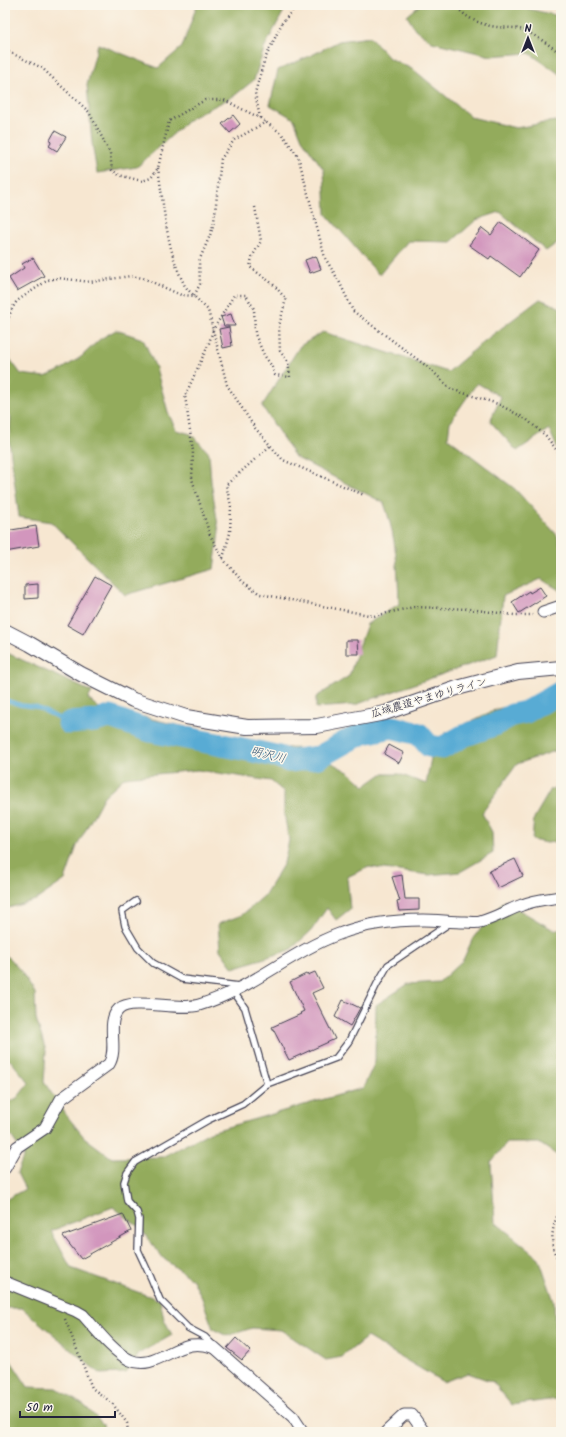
<svg xmlns="http://www.w3.org/2000/svg" width="566" height="1437" viewBox="0 0 566 1437" font-family="Kalam,'Klee One',sans-serif">
<style>
.forest{fill:#93ab5c;stroke:#5a664c}
.lines{fill:none;stroke-linecap:round;stroke-linejoin:round}
.stream{stroke:#58abd4;stroke-width:4}
.river{stroke:#58abd4;stroke-width:23}
.building{fill:#d296bd}
.service-casing{stroke:#424052;stroke-width:8}
.minor-casing{stroke:#424052;stroke-width:13}
.tertiary-casing{stroke:#424052;stroke-width:16}
.path{stroke:#424052;stroke-width:2.5;stroke-dasharray:1 3;stroke-linecap:butt}
.service{stroke:#fff;stroke-width:5.5}
.minor{stroke:#fff;stroke-width:11}
.tertiary{stroke:#fff;stroke-width:14}
.labels{text-anchor:middle;dominant-baseline:central;stroke-width:3;stroke-linejoin:round;paint-order:stroke}
.street-label{font-size:11px;fill:#22223b;stroke:#fbf7ec}
.water-label{font-size:12px;font-style:italic;fill:#385978;stroke:#fbf7ec}
</style>
<rect width="100%" height="100%" fill="#fbf7ec"/>
<filter id="ink" filterUnits="userSpaceOnUse"><feTurbulence type="fractalNoise" baseFrequency=".025" numOctaves="2"/><feDisplacementMap in="SourceGraphic" scale="8" xChannelSelector="R" yChannelSelector="G"/><feConvolveMatrix kernelMatrix="1 2 1 2 8 2 1 2 1" color-interpolation-filters="sRGB"/></filter>
<filter id="wash" filterUnits="userSpaceOnUse"><feTurbulence type="fractalNoise" baseFrequency=".012" numOctaves="4" result="noise"/><feDisplacementMap in="SourceGraphic" scale="16" xChannelSelector="R" yChannelSelector="G"/><feGaussianBlur stdDeviation="0.9" result="paint"/><feColorMatrix in="noise" values="0 0 0 0 0 0 0 0 0 0 0 0 0 0 0 0 0 1.4 0 .05"/><feComposite in="paint" operator="in"/></filter>
<g filter="url(#wash)">
<rect width="100%" height="100%" fill="#f7e7d1"/>
<!-- forest -->
<g class="forest">
<path d="M197,5H290L285,9L265,46L254,80L234,96L191,118L137,167L97,173L92,143L87,85L98,44L158,68L182,47Z"/>
<path d="M420,5H515L516,6L559,16L561,18V75L529,53L491,56L432,42L415,29L407,16Z"/>
<path d="M370,37L389,58L414,70L471,117L516,128L555,121L561,126V240L546,251L500,212L476,220L451,242L408,241L379,275L326,214L324,170L302,139L294,119L270,105L278,70L312,55L339,41Z"/>
<path d="M540,299L561,308V457L549,429L517,451L490,421L501,397L477,383L450,422L448,438L515,489L557,535L561,549V591L541,579L503,596L497,655L355,705L316,708V697L349,676L367,624L399,604C398,569 396,536 384,503L295,457L262,406L300,346L323,332L448,372L483,342Z"/>
<path d="M116,330L143,339L156,368L168,412L176,430L191,434L209,453L211,481L219,532L214,569L125,595L51,522L19,517L9,440L11,417L5,410V333L10,359L21,374L45,377L59,371L81,357L100,339Z"/>
<path d="M5,652L92,692L88,699L110,717H144L263,746L307,749L350,773L365,786L382,774H399L426,784L431,758L444,734L497,709L531,701L561,684V749L517,764L482,813L492,832L493,853L460,872L429,875L369,867L347,877L350,909L336,920L327,908L311,931L290,950L233,968L220,950L218,924L242,915L264,896L284,863L289,840L284,813V792L271,781L198,770L125,777L104,796L77,846L65,880L36,900L5,909Z"/>
<path d="M551,789H561V841L547,843L532,840L534,818Z"/>
<path d="M504,901L552,929L561,930V1158L539,1143H507L491,1162L495,1222L539,1258L554,1301L555,1330L561,1340V1402L556,1399L512,1405L493,1382L468,1373L443,1382L367,1337L342,1357L326,1360L281,1330L252,1328L227,1336L213,1329L202,1298L193,1280L164,1259L139,1227L113,1207L51,1231L71,1268L160,1300L164,1319L172,1335L139,1354L126,1373L100,1374L22,1308H5V1200L25,1189L17,1173L24,1155L5,1127V1104L17,1098L29,1083L10,1060L5,1059V954L20,970L35,993L36,1019L46,1051L44,1082L67,1116L84,1137L112,1158L162,1157L210,1132L363,1088L375,1062L376,1005L408,984L439,982L463,960L473,938Z"/>
<path d="M5,1352L28,1387L56,1388L85,1406L103,1424L105,1432H5Z"/>
</g>
<g class="lines">
<!-- stream -->
<path class="stream" d="M5,700L21,705L36,707L69,723"/>
<!-- river -->
<path class="river" d="M69,723L95,721L110,717L150,731L253,751L279,757L289,761L319,757L349,740L364,733L392,727L419,734L429,746L442,748L463,736L494,725L512,715L526,712L561,692"/>
</g>
<g id="blocks">
<!-- building -->
<g class="building">
<path d="M233,115L240,124L230,133L222,124Z"/>
<path d="M55,131L66,137L57,151L49,146L51,143L50,140Z"/>
<path d="M501,222L539,250L520,277L491,256L489,259L469,245L482,228L491,235Z"/>
<path d="M316,256L321,269L310,273L305,260Z"/>
<path d="M33,258L44,276L17,291L9,278L24,268L22,264Z"/>
<path d="M231,314L235,326H224L221,317Z"/>
<path d="M229,327L232,346L223,348L219,329Z"/>
<path d="M36,526L39,546L5,552V531Z"/>
<path d="M95,576L111,585L83,634L67,625Z"/>
<path d="M38,584V598L25,599V585Z"/>
<path d="M540,587L546,596L519,613L512,602L529,591L530,593Z"/>
<path d="M346,640H358L359,654H346Z"/>
<path d="M389,745L404,753L399,763L384,754Z"/>
<path d="M515,859L523,876L498,888L489,871Z"/>
<path d="M402,875L405,899H419V910L399,911L397,902L400,901L392,877Z"/>
<path d="M315,972L323,988L312,993L335,1039L289,1060L272,1027L301,1014L300,1013L304,1011L290,982L308,973V975Z"/>
<path d="M343,1000L360,1008L350,1026L335,1017Z"/>
<path d="M123,1214L131,1231L81,1259L63,1236Z"/>
<path d="M236,1338L250,1351L242,1360L227,1348Z"/>
</g>
</g>
</g>
<g filter="url(#ink)">
<use href="#blocks" fill-opacity="0" stroke="#424052" stroke-width="1"/>
<g class="lines">
<!-- service casing -->
<g class="service-casing">
<g id="service">
<path d="M136,901L122,911L125,926L138,948L153,963L182,979L239,986"/>
<path d="M233,991L245,1008L267,1084"/>
<path d="M214,1346L205,1337L188,1328L160,1300L151,1278L138,1250L139,1219L137,1212L127,1201L124,1182L127,1173L135,1162L208,1120L243,1104L267,1084L336,1058L349,1041L377,984L388,965L450,923"/>
</g>
</g>
<!-- minor casing -->
<g class="minor-casing">
<g id="minor">
<path d="M543,612L561,606"/>
<path d="M5,1168L17,1147L45,1128L61,1099L109,1064C119,1048 105,1022 119,1009C132,997 178,1011 199,1005C250,990 290,952 339,934C365,924 395,920 423,920C437,920 451,922 465,922C470,922 476,923 480,922C495,918 508,910 522,905C534,900 548,899 561,897"/>
<path d="M5,1282L76,1311L83,1315C95,1328 114,1353 130,1360C151,1370 170,1348 191,1345C199,1344 207,1345 215,1348L293,1417L303,1432"/>
<path d="M386,1432L404,1415H412L424,1432"/>
</g>
</g>
<!-- tertiary casing -->
<g class="tertiary-casing">
<path id="tertiary" d="M5,631L30,644L81,674L133,700L186,717L247,727L317,726L385,713L457,688L518,672L561,668"/>
</g>
<!-- path -->
<g class="path">
<path d="M455,5C465,18 481,25 497,27C504,28 512,27 519,29C528,30 553,47 561,54"/>
<path d="M5,50L42,68L89,112L110,153L112,170L119,175L142,181L151,178L158,168L169,121L205,100H224L260,118L281,133L298,156L325,258L339,281L353,311L429,368L451,389L498,404L526,419L546,436L561,456"/>
<path d="M260,118L255,93L264,61L282,23L297,5"/>
<path d="M158,168C164,207 166,248 184,284C186,289 191,292 194,296L200,284L199,261L211,233L214,222L221,159L234,140L266,122"/>
<path d="M255,207L261,241L252,257L250,267L273,284L286,299L279,326L280,351L288,362L290,377L275,375L271,365L264,355L255,334L254,309L246,295H234L213,330L227,385L255,428L283,460L364,495"/>
<path d="M5,345C6,329 7,314 17,301L48,280L58,278L90,282L131,276L143,278L181,295L194,296L208,310L213,330L209,343L185,396L193,451L192,479L210,535L223,559L242,581L260,594L374,616L414,607L469,609L514,615H533"/>
<path d="M223,558L230,533L231,506L226,485L270,446"/>
<path d="M561,1210C552,1221 547,1251 561,1261"/>
<path d="M65,1319L92,1388L112,1403L127,1423L128,1432"/>
</g>
<!-- service -->
<use href="#service" class="service"/>
<!-- minor -->
<use href="#minor" class="minor"/>
<!-- tertiary -->
<use href="#tertiary" class="tertiary"/>
</g>
</g>
<g class="labels">
<!-- street labels -->
<g class="street-label">
<text transform="translate(429 698) rotate(-16)">広域農道やまゆりライン</text>
</g>
<!-- water labels -->
<g class="water-label">
<text transform="translate(268 755) rotate(14)">明沢川</text>
</g>
</g>
<!-- margin -->
<rect width="566" height="1437" fill="none" stroke="#fbf7ec" stroke-width="20"/>
<!-- north arrow -->
<g transform="translate(528 38)" stroke="#fbf7ec" stroke-width="3" paint-order="stroke">
<path d="M0-3L7 15L0 10L-7 15Z" fill="#22223b"/>
<text y="-6" font-size="11" font-weight="bold" text-anchor="middle" fill="#22223b">N</text>
</g>
<!-- scale -->
<path d="M20 1411v6h95v-6" fill="none" stroke="#22223b" stroke-width="2"/>
<text x="26" y="1411" font-size="12" fill="#22223b" stroke="#fbf7ec" stroke-width="3" paint-order="stroke">50 m</text>
</svg>
